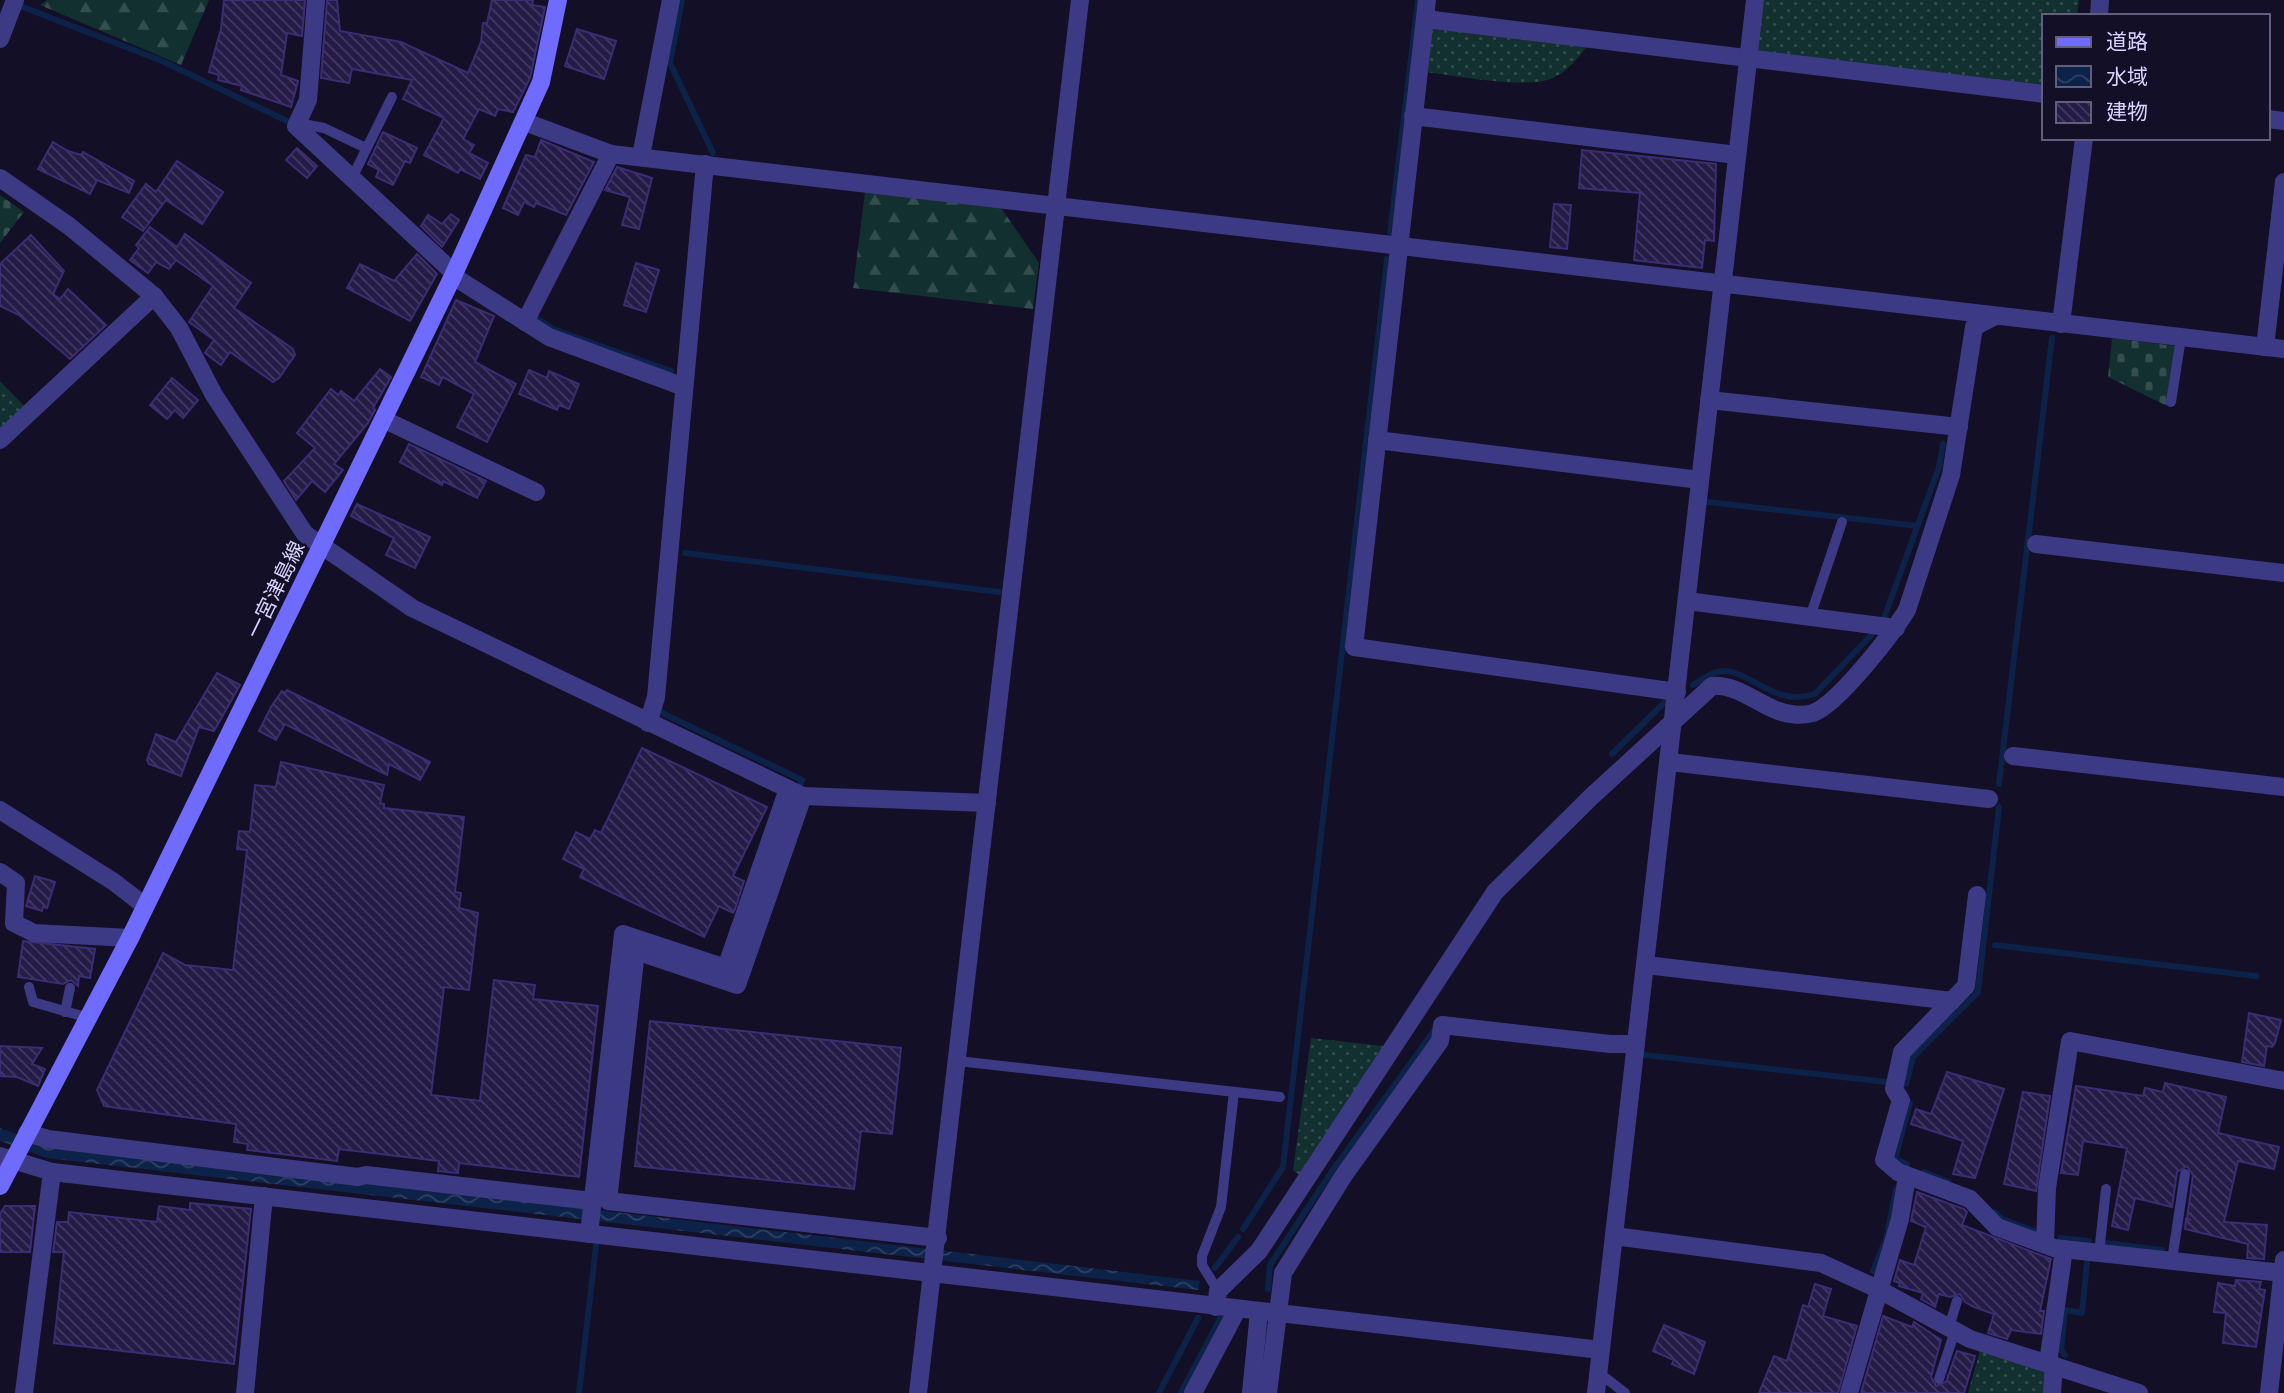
<svg xmlns="http://www.w3.org/2000/svg" width="2284" height="1393" viewBox="0 0 2284 1393" font-family="'Sofia Sans Condensed','Noto Sans JP',sans-serif">
<style>
.grass{fill:url(#grass-dots)}
.forest{fill:url(#forest-firs)}
.cemetery{fill:url(#cemetery-stones)}
.water{fill:url(#water-waves)}
.lines{fill:none;stroke-linecap:round;stroke-linejoin:round}
.stream{stroke:#0c2248;stroke-width:6}
.building{fill:url(#building-back-hatch);stroke:#3b2d73;stroke-width:2}
.service{stroke:#3d3a85;stroke-width:10}
.minor{stroke:#3d3a85;stroke-width:18}
.tertiary{stroke:#3d3a85;stroke-width:18}
.secondary{stroke:#6f6bff;stroke-width:18}
.labels{text-anchor:middle;dominant-baseline:central;stroke-width:5;stroke-linejoin:round;paint-order:stroke}
.street-label{font-size:21px;fill:#d9d4ff;stroke:#130f26}
</style>
<defs>
<pattern id="grass-dots" width="8" height="8" patternUnits="userSpaceOnUse" patternTransform="scale(1.75)"><rect width="8" height="8" fill="#12302f"/><path d="M2 2h.1M6 6h.1" fill="none" stroke="#344d4e" stroke-width="1.8" stroke-linecap="round"/></pattern>
<pattern id="forest-firs" width="22" height="20" patternUnits="userSpaceOnUse" patternTransform="scale(1.75)"><rect width="22" height="20" fill="#12302f"/><path d="M5 1l3.5 6h-7zM16 11l3.5 6h-7z" fill="#344d4e"/></pattern>
<pattern id="cemetery-stones" width="16" height="16" patternUnits="userSpaceOnUse" patternTransform="scale(1.75)"><rect width="16" height="16" fill="#12302f"/><path d="M2 7V4a2 2 0 0 1 4 0v3zM10 15v-3a2 2 0 0 1 4 0v3z" fill="#344d4e"/></pattern>
<pattern id="water-waves" width="16" height="10" patternUnits="userSpaceOnUse" patternTransform="scale(1.75)"><rect width="16" height="10" fill="#0c2248"/><path d="M0 5q4-4 8 0t8 0" fill="none" stroke="#2f4163"/></pattern>
<pattern id="building-back-hatch" width="6" height="6" patternUnits="userSpaceOnUse" patternTransform="scale(1.75)"><rect width="6" height="6" fill="#241b47"/><path d="M-1 5l2 2M0 0l6 6M5-1l2 2" fill="none" stroke="#433b63"/></pattern>
</defs>
<rect width="100%" height="100%" fill="#130f26"/>
<!-- grass -->
<g class="grass">
<path d="M1763,0H2079L2077,16H2044V86L1760,52L1757,48Z"/>
<path d="M1435,27L1588,45C1579,57 1567,72 1553,78C1526,90 1454,75 1424,72L1429,30Z"/>
<path d="M0,381L27,409L0,432Z"/>
<path d="M1311,1038L1383,1046L1372,1070L1299,1175L1293,1170Z"/>
<path d="M1980,1351L2043,1371L2048,1375L2045,1393H1968Z"/>
</g>
<!-- forest -->
<g class="forest">
<path d="M47,0H209L181,65L40,5Z"/>
<path d="M865,192L1001,208L1039,263L1033,309L853,288Z"/>
</g>
<!-- cemetery -->
<g class="cemetery">
<path d="M0,195L24,212L0,243Z"/>
<path d="M2112,338L2175,346L2167,406L2108,377Z"/>
</g>
<!-- water -->
<path class="water" d="M0,1128L47,1145L1200,1281L1198,1290L47,1158L0,1141Z"/>
<g class="lines">
<!-- stream -->
<g class="stream">
<path d="M682,0L670,63L713,153"/>
<path d="M23,7L162,61L287,121"/>
<path d="M1390,233L1418,0"/>
<path d="M535,317L553,329L671,371"/>
<path d="M1708,502L1918,526"/>
<path d="M685,553L999,592"/>
<path d="M1884,618L1939,467L1943,444"/>
<path d="M1693,685C1700,681 1709,674 1717,672C1746,664 1772,709 1815,694L1873,633"/>
<path d="M660,709V712L802,780L800,785"/>
<path d="M1612,754L1668,699"/>
<path d="M1999,784L2052,338"/>
<path d="M1995,945L2256,976"/>
<path d="M1645,1055L1887,1082"/>
<path d="M1900,1084H1906L1913,1057L1978,992L1999,807"/>
<path d="M1907,1164L1895,1159L1910,1103"/>
<path d="M1924,1172L1948,1182"/>
<path d="M1994,1212L2002,1219L2037,1232"/>
<path d="M1243,1229L1283,1167L1387,259"/>
<path d="M2060,1238L2089,1241"/>
<path d="M2106,1243L2162,1250"/>
<path d="M1215,1268L1238,1237"/>
<path d="M1873,1271L1886,1239L1896,1189"/>
<path d="M1268,1289L1270,1265L1332,1171L1433,1032"/>
<path d="M2065,1355L2061,1350L2065,1310L2082,1313L2087,1263"/>
<path d="M579,1393L596,1246"/>
<path d="M1159,1393L1198,1318"/>
<path d="M1181,1393L1221,1317"/>
</g>
</g>
<!-- building -->
<g class="building">
<path d="M224,0H305L302,36L287,33L281,75L298,81L291,107L241,90L242,86L218,80L219,75L209,72L221,29Z"/>
<path d="M327,0H337L340,31L401,42L468,73L481,42L483,23H487L492,0H533L532,5L545,7L530,78L513,112L498,109L495,116L479,109L463,139L474,145L469,153L488,163L480,179L460,169L458,173L424,155L444,118L403,99L412,80L352,69L349,83L321,78Z"/>
<path d="M577,29L616,41L604,79L565,66Z"/>
<path d="M383,132L417,148L410,163L405,161L393,185L376,177L379,170L368,164Z"/>
<path d="M541,140L594,162L566,215L536,203L534,207L524,202L518,215L503,208L526,155L535,157Z"/>
<path d="M53,142L68,151L81,155L83,152L134,181L129,193L97,180L90,194L38,169Z"/>
<path d="M297,148L317,166L307,178L286,160Z"/>
<path d="M1582,150L1716,164L1714,241L1705,240L1702,268L1634,260L1640,193L1579,188Z"/>
<path d="M177,161L223,192L202,224L166,200L143,231L122,217L146,184L156,192Z"/>
<path d="M617,167L652,178L639,229L622,225L630,197L605,190Z"/>
<path d="M1554,204L1571,205L1567,249L1550,247Z"/>
<path d="M451,214L459,220L442,247L421,226L428,215L442,224Z"/>
<path d="M150,227L177,247L185,234L251,283L234,308L293,349L295,355L279,378L273,382L230,352L221,365L205,353L214,340L189,322L213,286L176,260L169,269L156,262L148,273L130,260L139,248L136,245Z"/>
<path d="M31,235L64,271L53,294L60,299L68,289L106,325L70,359L19,315L0,306V264Z"/>
<path d="M417,254L437,274L410,321L347,288L360,264L394,281Z"/>
<path d="M636,263L659,270L646,312L624,305Z"/>
<path d="M456,300L494,316L475,362L516,384L487,442L457,427L474,394L443,377L439,385L421,377Z"/>
<path d="M380,369L391,377L373,408L375,410L368,423L334,464L343,470L325,492L312,481L296,500L284,481L315,448L297,433L331,389L338,395L341,391L354,401Z"/>
<path d="M529,370L547,378L549,371L579,384L569,409L559,405L557,410L519,394Z"/>
<path d="M172,378L198,400L183,418L175,410L167,419L150,405Z"/>
<path d="M409,444L486,481L477,498L443,481L442,485L400,462Z"/>
<path d="M357,504L430,537L415,568L386,555L394,538L351,516Z"/>
<path d="M217,673L240,685L214,731L199,727L181,776L149,764L147,760L156,734L176,742Z"/>
<path d="M287,690L430,762L420,780L389,764L387,775L285,724L276,740L259,731L271,707L282,691L285,693Z"/>
<path d="M642,748L767,807L733,876L744,881L735,909L733,913L719,906L704,937L580,877L584,869L563,859L576,832L590,839L595,830L601,833Z"/>
<path d="M281,762L384,785L380,803L384,804V808L464,817L455,892L461,893L459,908L478,913L469,990L444,987L431,1095L480,1101L494,980L535,985L533,999L598,1006L579,1177L459,1163L458,1173L438,1171L439,1161L339,1149L337,1161L247,1150L248,1144L234,1142L236,1124L104,1106L97,1090L163,953L185,965L233,970L247,850L237,849L239,831L250,832L255,785L276,787Z"/>
<path d="M35,876L55,882L47,908L43,907L42,911L26,906Z"/>
<path d="M23,941L95,949L90,978L79,976L78,986L71,980L63,984L18,977Z"/>
<path d="M2249,1013L2281,1020L2275,1043L2272,1047L2267,1046L2264,1066L2242,1062Z"/>
<path d="M650,1021L901,1048L892,1134L861,1131L854,1189L635,1166Z"/>
<path d="M0,1046L42,1048L32,1064L45,1069L38,1086L17,1077L0,1076Z"/>
<path d="M1947,1072L2004,1089L1975,1178L1953,1174L1963,1141L1911,1124L1916,1109L1931,1114Z"/>
<path d="M2165,1083L2226,1097L2218,1133L2279,1147L2274,1169L2238,1161L2224,1222L2267,1225L2264,1259L2247,1258L2248,1244L2185,1229L2186,1219L2191,1220L2187,1219L2193,1175L2187,1166L2177,1172L2172,1207L2135,1198L2128,1230L2112,1226L2127,1148L2083,1141L2078,1175L2061,1173L2076,1086L2143,1096L2145,1088L2163,1092Z"/>
<path d="M2023,1092L2050,1096L2036,1191L2004,1184Z"/>
<path d="M1917,1192L1964,1209L1967,1212L1962,1225L2051,1259L2040,1311H2044L2041,1334L2011,1330L2007,1339L1988,1333L1994,1314L1974,1307L1965,1302L1960,1294L1950,1297L1939,1294L1935,1307L1921,1299L1923,1293L1899,1286L1900,1283L1894,1281L1900,1260L1914,1265L1926,1227L1911,1221Z"/>
<path d="M190,1203L251,1209L234,1364L54,1343L64,1252H53L57,1222H68L69,1212L157,1222L159,1206L190,1210Z"/>
<path d="M5,1206H35L30,1252H0V1214Z"/>
<path d="M2236,1280L2261,1282L2259,1289L2265,1290L2256,1347L2223,1343L2226,1313L2214,1312L2218,1283L2235,1286Z"/>
<path d="M1815,1284L1831,1289L1823,1316L1857,1326L1838,1393H1759L1774,1356L1787,1361L1803,1305L1808,1307Z"/>
<path d="M1883,1316L1912,1327L1914,1322L1941,1340L1931,1377L1936,1386L1946,1382L1957,1351L1975,1356L1964,1393H1861Z"/>
<path d="M1664,1325L1705,1342L1694,1374L1672,1364L1674,1360L1653,1351Z"/>
</g>
<g class="lines">
<!-- service -->
<g class="service">
<path d="M298,123L324,128L366,148"/>
<path d="M352,178L392,97"/>
<path d="M2171,402L2181,338"/>
<path d="M1810,617L1842,522"/>
<path d="M29,987L33,1002L89,1018"/>
<path d="M65,1012L70,988"/>
<path d="M958,1061L1280,1097"/>
<path d="M2099,1253L2106,1189"/>
<path d="M2172,1260L2185,1174"/>
<path d="M1218,1291L1202,1265V1256L1221,1207L1234,1092"/>
<path d="M1949,1327L1957,1301"/>
<path d="M1598,1372L1625,1393"/>
<path d="M1939,1379L1955,1331"/>
</g>
<!-- minor -->
<g class="minor">
<path d="M316,0L308,100L296,126L454,273"/>
<path d="M1427,0L1354,647L1677,692"/>
<path d="M2099,16L2100,0"/>
<path d="M1425,19L2044,94"/>
<path d="M0,39L15,0"/>
<path d="M1413,116L1737,155"/>
<path d="M2268,119L2284,121"/>
<path d="M525,122L611,154L2284,349"/>
<path d="M641,156L671,0"/>
<path d="M0,178L69,226L154,296L179,328L214,395L305,534L412,608L803,796L987,803"/>
<path d="M453,276L549,337L684,387"/>
<path d="M525,322L611,154"/>
<path d="M2061,324L2084,138"/>
<path d="M2265,347L2284,182"/>
<path d="M1709,400L1959,427"/>
<path d="M385,420L536,492"/>
<path d="M0,440L154,296"/>
<path d="M1377,440L1700,480"/>
<path d="M2036,544L2284,573"/>
<path d="M1687,601L1896,628"/>
<path d="M648,723L656,697L705,164"/>
<path d="M2013,756L2284,787"/>
<path d="M1670,762L1989,799"/>
<path d="M803,796L737,985L636,951L608,1201L938,1238"/>
<path d="M0,810L114,882L145,906"/>
<path d="M0,872L16,883L14,923L34,933L130,938"/>
<path d="M1977,895L1966,986L1902,1052L1894,1089L1901,1100L1884,1160L1898,1172L1970,1199L1997,1227L2054,1248L2283,1273"/>
<path d="M1646,965L1952,1001"/>
<path d="M27,1133L48,1139L358,1177L366,1175L592,1201"/>
<path d="M0,1156L52,1172L1601,1350"/>
<path d="M589,1234L623,934L726,968L788,789"/>
<path d="M1614,1236L1821,1263L1878,1289L1970,1339L2139,1393"/>
<path d="M2045,1244L2047,1188L2070,1041L2284,1081"/>
<path d="M1216,1307L1218,1291L1259,1251L1495,892L1591,797L1712,686C1735,684 1756,702 1776,710C1787,715 1803,716 1813,713C1838,704 1892,634 1907,610L1951,475L1974,327L1995,316"/>
<path d="M2048,1363L2064,1249"/>
<path d="M24,1393L52,1172"/>
<path d="M245,1393L264,1196"/>
<path d="M1193,1393L1237,1310"/>
<path d="M1251,1393L1259,1312"/>
<path d="M1268,1393L1283,1273L1344,1175L1440,1041L1442,1025L1610,1044H1636"/>
<path d="M1596,1393L1755,0"/>
<path d="M1849,1393L1900,1219L1907,1176"/>
<path d="M2052,1393L2054,1365"/>
<path d="M2269,1393L2284,1260"/>
</g>
<!-- tertiary -->
<path class="tertiary" d="M918,1393L1080,0"/>
<!-- secondary -->
<path class="secondary" d="M0,1186L130,938L453,276L541,82L558,0"/>
</g>
<g class="labels">
<!-- street labels -->
<g class="street-label">
<text transform="translate(276 590) rotate(-64)">一宮津島線</text>
</g>
</g>
<!-- legend -->
<rect x="2042" y="14" width="228" height="126" fill="#130f26" stroke="#625e7d" stroke-width="2"/>
<rect x="2056" y="37" width="35" height="10" fill="#6f6bff" stroke="#625e7d" stroke-width="2"/>
<text x="2106" y="49" font-size="21" fill="#d9d4ff">道路</text>
<rect x="2056" y="66" width="35" height="21" fill="url(#water-waves)" stroke="#625e7d" stroke-width="2"/>
<text x="2106" y="84" font-size="21" fill="#d9d4ff">水域</text>
<rect x="2056" y="102" width="35" height="21" fill="url(#building-back-hatch)" stroke="#625e7d" stroke-width="2"/>
<text x="2106" y="119" font-size="21" fill="#d9d4ff">建物</text>
</svg>
